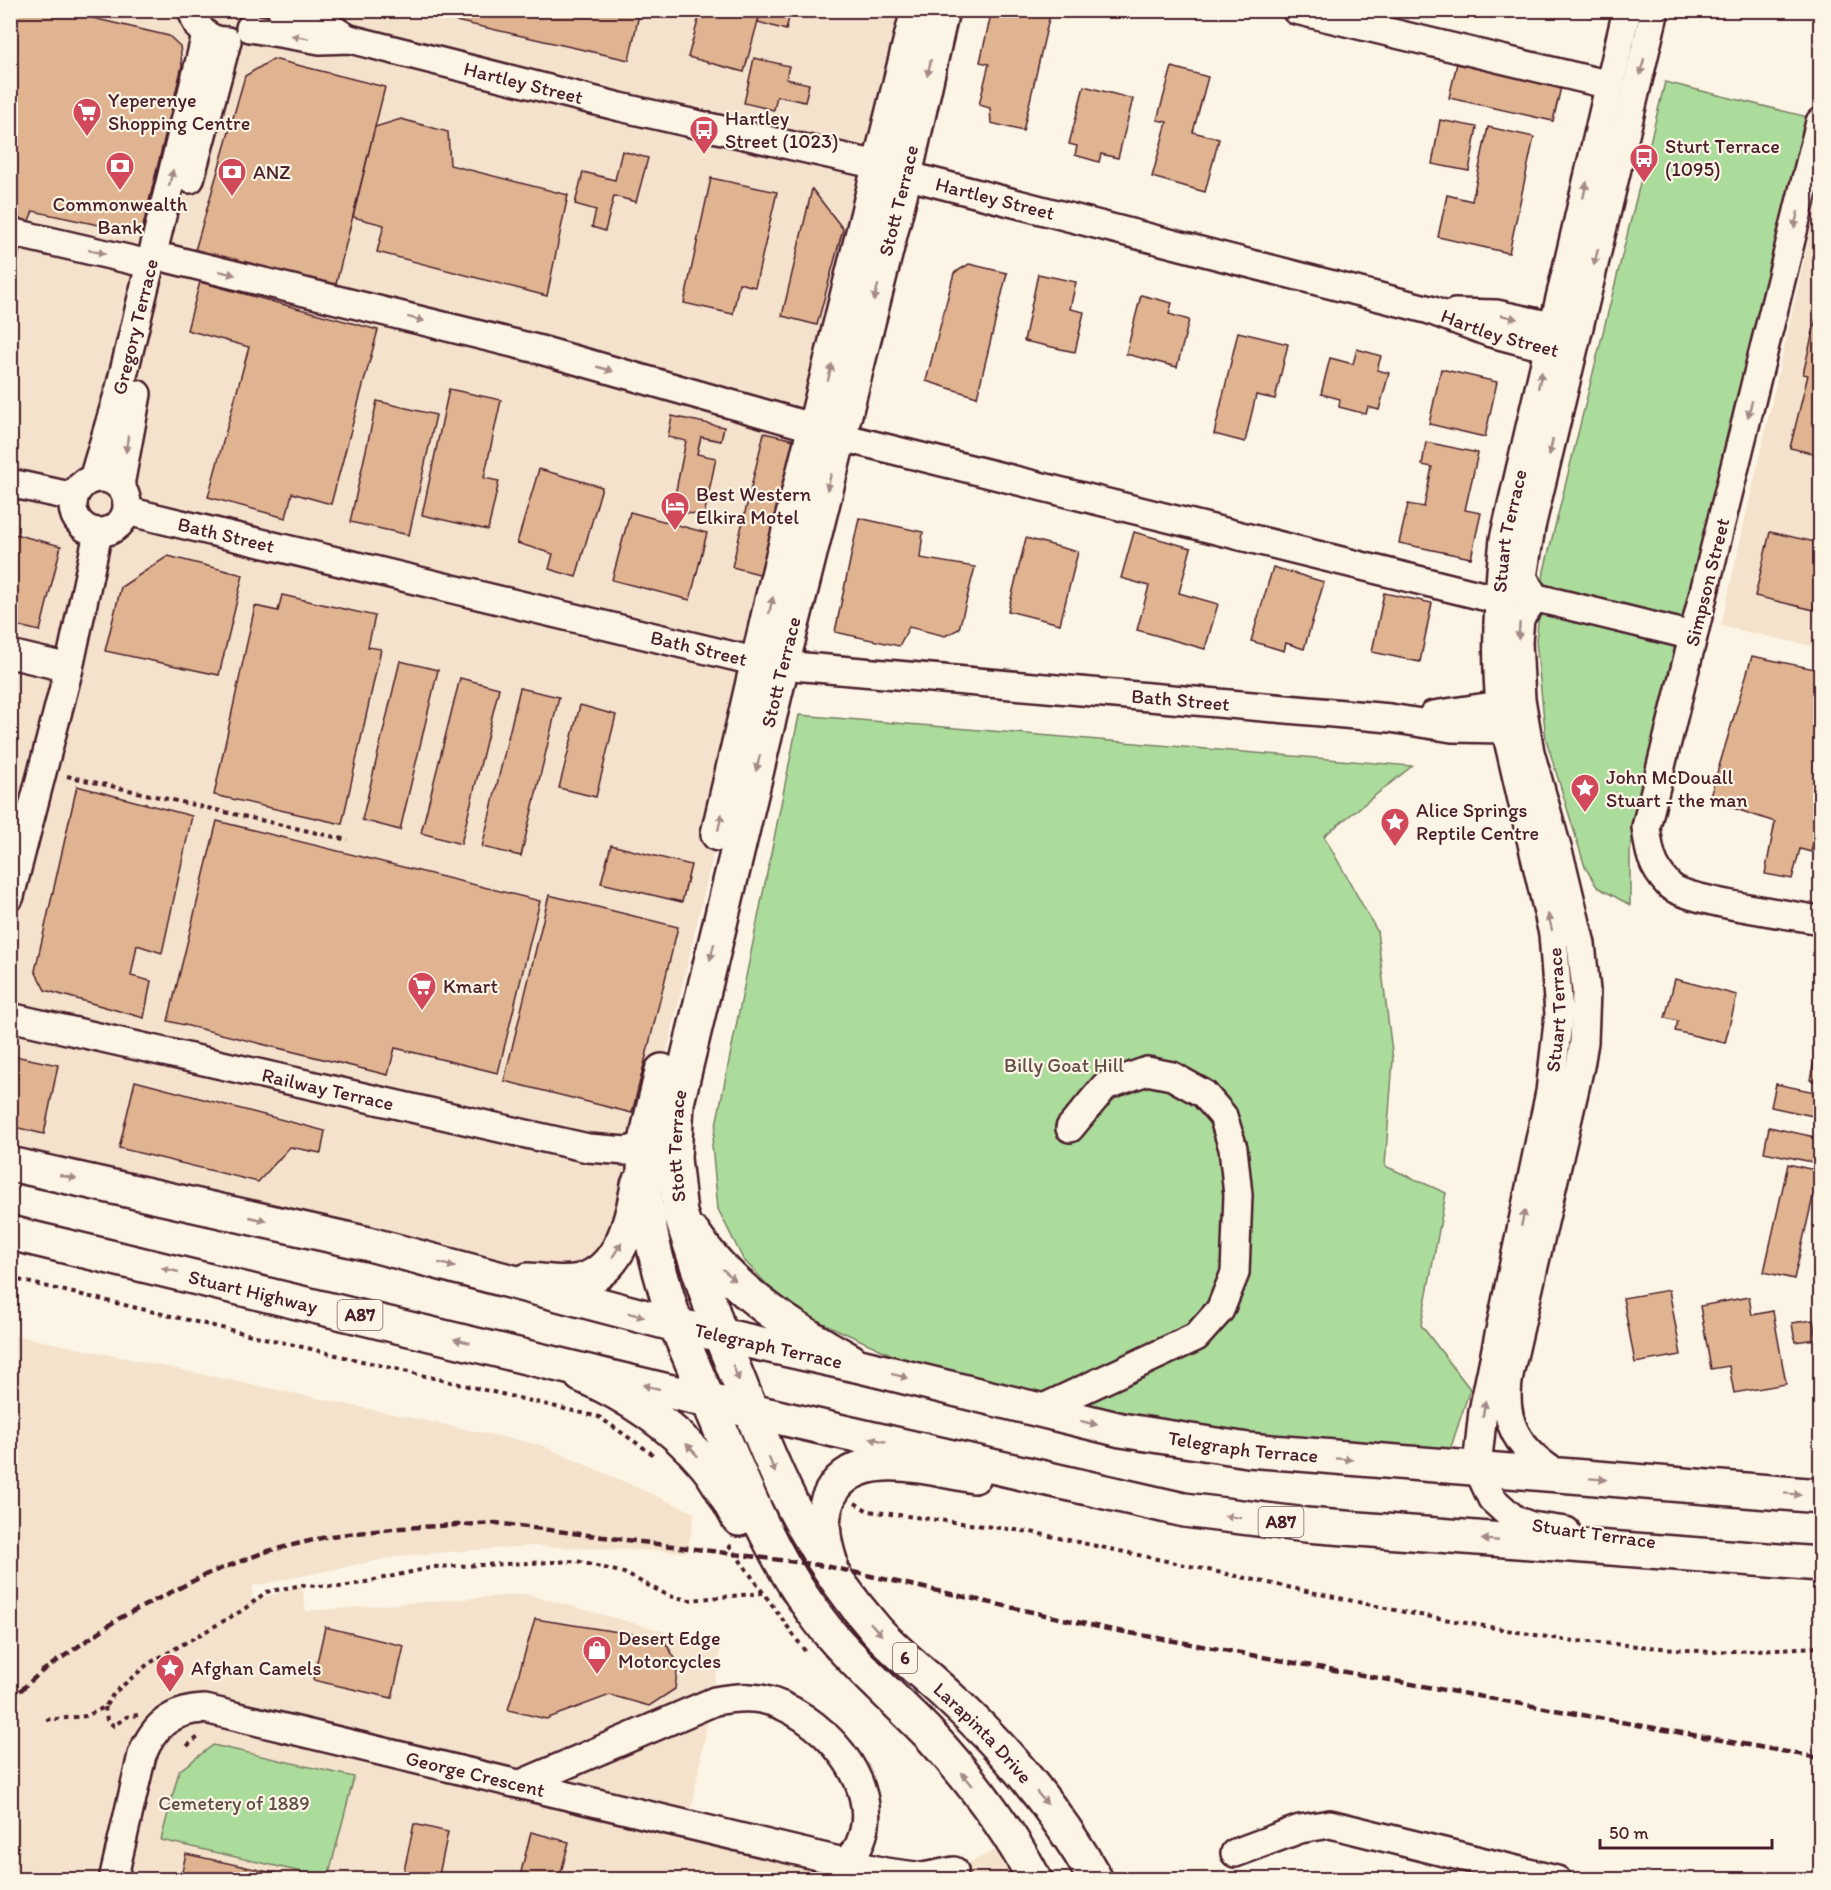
<svg xmlns="http://www.w3.org/2000/svg" width="1831" height="1890" viewBox="0 0 1831 1890" font-family="Itim,sans-serif">
<style>
.built{fill:#f4e2cc}
.green{fill:#abdc9c;stroke:#7a7e64;stroke-width:1.5}
.building{fill:#e0b491;stroke:#4a1f2b;stroke-width:1.5}
.lines{fill:none;stroke-linecap:round;stroke-linejoin:round}
.minor-casing{stroke:#4a1f2b;stroke-width:32}
.major-casing{stroke:#4a1f2b;stroke-width:38}
.highway-casing{stroke:#4a1f2b;stroke-width:38}
.path{stroke:#4a1f2b;stroke-width:4;stroke-dasharray:4.5 4.5;stroke-linecap:butt}
.minor{stroke:#fcf5e5;stroke-width:27}
.major{stroke:#fcf5e5;stroke-width:33}
.highway{stroke:#fcf5e5;stroke-width:33}
.rail{stroke:#4a1f2b;stroke-width:4.5;stroke-dasharray:9 4.5;stroke-linecap:butt}
.oneway{fill:#a38a88}
.labels{text-anchor:middle;dominant-baseline:central;stroke-width:4.5;stroke-linejoin:round;paint-order:stroke}
.shield{fill:#fcf5e5;stroke:#7f5f63;stroke-width:1.5}
.shield-label{font-size:18px;font-weight:bold;fill:#4a1f2b}
.street-label{font-size:20px;fill:#4a1f2b;stroke:#fcf5e5}
.poi-label{font-size:20px;fill:#4a1f2b;stroke:#fcf5e5;text-anchor:start}
.park-label{font-size:20px;fill:#624e47;stroke:#fcf5e5}
</style>
<rect width="100%" height="100%" fill="#fcf5e5"/>
<filter id="ink" filterUnits="userSpaceOnUse"><feTurbulence type="fractalNoise" baseFrequency=".0167" numOctaves="2"/><feDisplacementMap in="SourceGraphic" scale="12" xChannelSelector="R" yChannelSelector="G"/><feConvolveMatrix kernelMatrix="1 2 1 2 8 2 1 2 1" color-interpolation-filters="sRGB"/></filter>
<g filter="url(#ink)">
<!-- built -->
<g class="built">
<path d="M11,11H918L758,662L664,1064L634,1210L580,1281L11,1164Z"/>
<path d="M1820,189V648L1721,626Z"/>
<path d="M10,1334L541,1445L695,1513L687,1552L529,1546L399,1556L253,1586L252,1601L302,1585L306,1611L527,1594L721,1647L689,1823L954,1871L1013,1841L1035,1879H11Z"/>
</g>
<!-- green -->
<g class="green">
<path d="M1665,82L1812,118L1630,850V905L1597,887L1585,867L1546,739L1536,641L1544,571Z"/>
<path d="M799,715L1412,766L1324,836L1377,931L1393,1060L1385,1166L1446,1193L1421,1325L1470,1389L1450,1450L1162,1432L897,1357L788,1307L743,1259L718,1209L712,1145Z"/>
<path d="M213,1745L354,1777L328,1878L161,1840L179,1771Z"/>
</g>
<!-- building -->
<g class="building">
<path d="M10,10H59L169,36L180,46L182,66L141,234L33,211L23,235L10,296Z"/>
<path d="M407,10H640L629,60Z"/>
<path d="M701,10H761L744,72L688,57Z"/>
<path d="M761,10H791L786,30L758,22Z"/>
<path d="M992,10H1051L1023,131L991,123L990,108L979,105L989,64L980,62Z"/>
<path d="M754,58L789,66L786,79L809,84L805,102L777,96L774,110L744,103Z"/>
<path d="M273,59L385,87L334,292L194,254L245,76Z"/>
<path d="M1457,63L1561,87L1553,121L1449,98Z"/>
<path d="M1172,67L1208,77L1193,132L1219,139L1205,192L1152,177L1167,122L1157,120Z"/>
<path d="M1084,86L1133,99L1118,158L1101,154L1099,162L1075,155L1077,146L1069,144Z"/>
<path d="M401,119L448,132L450,165L568,195L547,296L377,252L384,225L353,217L375,127Z"/>
<path d="M1440,120L1477,127L1469,171L1432,164Z"/>
<path d="M1488,127L1534,137L1509,253L1438,237L1447,195L1472,201Z"/>
<path d="M622,151L648,158L636,202L614,196L605,231L592,227L596,210L575,204L583,172L615,180Z"/>
<path d="M711,178L777,192L755,287L739,283L733,314L684,303Z"/>
<path d="M812,189L843,229L817,325L782,316Z"/>
<path d="M969,264L1007,273L977,397L926,381L954,273Z"/>
<path d="M1038,274L1076,282L1070,309L1084,312L1075,352L1024,341Z"/>
<path d="M200,282L378,330L331,504L292,493L286,518L208,497L249,347L187,330Z"/>
<path d="M1141,295L1172,303L1169,314L1189,320L1177,367L1126,354Z"/>
<path d="M1817,315L1820,316V455L1790,448L1808,375L1803,374Z"/>
<path d="M1238,332L1288,344L1275,399L1256,395L1245,442L1214,434Z"/>
<path d="M1357,349L1381,356L1377,370L1389,373L1379,410L1368,407L1366,414L1339,407L1340,399L1321,394L1330,358L1353,364Z"/>
<path d="M1441,369L1497,382L1485,437L1429,424Z"/>
<path d="M449,389L501,400L484,478L499,481L488,530L422,515Z"/>
<path d="M377,401L436,415L409,535L350,522Z"/>
<path d="M672,416L724,427L721,441L701,437L697,454L716,458L704,516L672,510L686,441L668,437Z"/>
<path d="M764,433L799,441L767,576L732,567Z"/>
<path d="M1426,442L1478,453L1465,510L1481,513L1471,558L1399,543L1408,504L1424,507L1432,467L1422,465Z"/>
<path d="M539,469L602,487L576,577L549,569L553,554L517,543Z"/>
<path d="M630,512L707,533L690,600L612,580Z"/>
<path d="M859,518L923,532L920,558L975,567L959,629L945,636L909,627L899,646L835,632Z"/>
<path d="M1134,532L1191,548L1179,593L1218,604L1205,649L1137,630L1149,586L1121,578Z"/>
<path d="M1770,532L1820,543V582L1814,610L1755,596Z"/>
<path d="M10,533L61,546L40,631L10,624Z"/>
<path d="M1026,538L1078,552L1060,624L1008,611Z"/>
<path d="M168,556L243,575L219,675L105,651L121,587Z"/>
<path d="M1273,567L1324,582L1304,649L1286,643L1284,651L1251,641Z"/>
<path d="M1384,593L1432,603L1420,662L1372,652Z"/>
<path d="M282,595L375,616L368,647L381,649L342,824L214,795L255,606L278,611Z"/>
<path d="M1752,656L1820,670V811L1811,852L1800,849L1792,879L1765,874L1775,822L1709,800Z"/>
<path d="M400,661L438,670L400,830L362,820Z"/>
<path d="M460,678L499,688L461,844L421,833Z"/>
<path d="M520,688L559,697L521,856L482,847Z"/>
<path d="M580,705L616,715L596,797L559,788Z"/>
<path d="M77,786L192,816L162,953L137,945L131,976L151,981L144,1018L45,990L35,971Z"/>
<path d="M217,821L540,901L498,1073L395,1048L388,1075L168,1021Z"/>
<path d="M611,845L691,865L682,902L601,883Z"/>
<path d="M549,895L678,927L632,1113L504,1081Z"/>
<path d="M1675,979L1737,995L1725,1043L1675,1031L1678,1021L1665,1018Z"/>
<path d="M1819,1038L1820,1039V1083L1810,1080Z"/>
<path d="M10,1055L58,1065L44,1134L10,1126Z"/>
<path d="M135,1081L325,1131L321,1153L290,1147L258,1182L119,1148Z"/>
<path d="M1776,1084L1820,1093L1818,1117L1771,1107Z"/>
<path d="M1769,1127L1820,1138L1817,1163L1764,1152Z"/>
<path d="M1788,1164L1819,1171L1794,1279L1764,1272Z"/>
<path d="M1669,1290L1681,1355L1635,1363L1623,1298Z"/>
<path d="M1749,1297L1752,1315L1773,1311L1786,1384L1734,1393L1729,1366L1711,1369L1700,1306Z"/>
<path d="M1813,1320L1816,1339L1795,1342L1792,1323Z"/>
<path d="M535,1619L663,1639L678,1663L675,1689L649,1706L610,1695L546,1719L508,1710Z"/>
<path d="M325,1627L404,1646L392,1698L313,1680Z"/>
<path d="M414,1824L448,1832L438,1880H402Z"/>
<path d="M531,1832L569,1842L559,1880H519Z"/>
<path d="M186,1854L283,1875L282,1880H180Z"/>
</g>
<g class="lines">
<!-- minor casing -->
<g class="minor-casing">
<g id="minor">
<path d="M193,10C195,27 206,39 223,41"/>
<path d="M282,10L322,22L347,38"/>
<path d="M1296,10L1610,85"/>
<path id="s1" d="M250,28L320,40L350,39L620,107L882,166"/>
<path d="M1820,122L1646,827C1649,851 1651,866 1669,885C1684,901 1793,915 1820,920"/>
<path id="s2" d="M905,175L1430,310L1491,333L1564,352"/>
<path d="M190,179L227,41"/>
<path d="M10,232L149,264"/>
<path d="M170,259L537,349L815,428"/>
<path d="M1455,313L1496,314L1571,330"/>
<path d="M841,437L1499,600"/>
<circle cx="100" cy="505" r="27"/>
<path id="s3" d="M93,479L120,388L206,35"/>
<path d="M10,483L74,497"/>
<path d="M120,485L137,394"/>
<path id="s4" d="M127,511L758,662"/>
<path d="M1517,593L1693,636"/>
<path d="M10,654L69,668"/>
<path id="s5" d="M782,665L1390,718L1452,728L1504,729L1522,732"/>
<path d="M1433,715L1500,705L1516,700"/>
<path d="M10,896L69,668L98,533"/>
<path id="s6" d="M10,1017L588,1148L627,1151L646,1145"/>
<path d="M1037,1411L1196,1337L1220,1310L1235,1273L1238,1195L1233,1148L1223,1116L1204,1094L1172,1076L1147,1071L1105,1086L1070,1128"/>
<path d="M1562,1477C1518,1451 1499,1421 1510,1370L1580,1066L1584,1042L1586,991L1581,944L1563,869L1530,752L1521,699L1518,642L1520,618L1535,598L1523,577L1531,527L1655,10"/>
<path id="s7" d="M1566,1531L1531,1526L1515,1520L1492,1499L1477,1467L1483,1411L1550,1092L1559,1014L1553,934L1500,705C1495,650 1498,595 1504,539L1627,10"/>
<path d="M521,1784L715,1701C730,1698 745,1696 761,1699C817,1710 886,1783 860,1843C858,1850 851,1856 846,1861"/>
<path d="M1235,1853L1300,1829L1330,1824L1557,1880"/>
<path id="s8" d="M113,1880L142,1755C154,1725 172,1710 205,1709L885,1872L923,1877L954,1871"/>
</g>
</g>
<!-- major casing -->
<g class="major-casing">
<g id="major">
<path d="M718,834L771,604L918,10"/>
<path d="M662,1071C657,1095 650,1119 646,1143C637,1201 659,1271 676,1325"/>
<path d="M694,1234C731,1290 793,1329 851,1361"/>
<path d="M528,1280C545,1281 563,1285 580,1281C621,1270 632,1220 638,1185"/>
<path id="s9" d="M720,1334L680,1213L674,1158L677,1103L782,665L905,175L942,10"/>
<path d="M581,1375C627,1395 673,1426 705,1464C719,1480 728,1501 739,1519"/>
<path d="M708,1400C742,1480 771,1560 826,1629C857,1667 894,1698 928,1733C969,1777 1007,1827 1035,1880"/>
<path id="s10" d="M751,1411C783,1494 818,1564 877,1631C900,1656 927,1676 951,1699C1008,1751 1058,1812 1096,1880"/>
<path d="M830,1561C823,1539 819,1515 831,1493C857,1445 931,1469 974,1476"/>
</g>
</g>
<!-- highway casing -->
<g class="highway-casing">
<g id="highway">
<path id="s11" d="M10,1164L369,1244L676,1325L860,1366L1121,1430L1248,1450L1820,1496"/>
<path id="s12" d="M10,1233L751,1411L1184,1510L1306,1525L1820,1564"/>
<path d="M676,1325L708,1400"/>
<path d="M720,1334L751,1411"/>
</g>
</g>
<!-- path -->
<g class="path">
<path d="M67,776L348,840"/>
<path d="M10,1278L599,1417L654,1455"/>
<path d="M855,1503L868,1511L1031,1532L1409,1613L1564,1640L1711,1652L1820,1647"/>
<path d="M729,1545L805,1651"/>
<path d="M105,1707L107,1720L114,1726L126,1717L138,1715"/>
<path d="M46,1720L86,1716L105,1707L114,1693L148,1664L243,1610L266,1592L302,1585L343,1587L434,1567L577,1561L624,1573L669,1596L690,1600L763,1593"/>
<path d="M187,1746L201,1735"/>
</g>
<!-- minor -->
<use href="#minor" class="minor"/>
<!-- major -->
<use href="#major" class="major"/>
<!-- highway -->
<use href="#highway" class="highway"/>
<!-- rail -->
<path class="rail" d="M10,1700L41,1672L118,1619L207,1574L268,1551L330,1536L401,1528L496,1523L826,1566L1108,1629L1820,1758"/>
</g>
<!-- one-way arrows -->
<defs><path id="oneway-solid" d="M-6-.8H1V-3.2L6.5 0L1 3.2V.8H-6Z" transform="scale(1.5)"/></defs>
<g class="oneway">
<use href="#oneway-solid" transform="translate(300 37) rotate(-170)"/>
<use href="#oneway-solid" transform="translate(1642 67) rotate(104)"/>
<use href="#oneway-solid" transform="translate(929 68) rotate(103)"/>
<use href="#oneway-solid" transform="translate(171 178) rotate(-76)"/>
<use href="#oneway-solid" transform="translate(1585 190) rotate(-77)"/>
<use href="#oneway-solid" transform="translate(1796 220) rotate(104)"/>
<use href="#oneway-solid" transform="translate(97 252) rotate(13)"/>
<use href="#oneway-solid" transform="translate(1596 257) rotate(104)"/>
<use href="#oneway-solid" transform="translate(227 273) rotate(14)"/>
<use href="#oneway-solid" transform="translate(876 293) rotate(104)"/>
<use href="#oneway-solid" transform="translate(1509 317) rotate(14)"/>
<use href="#oneway-solid" transform="translate(416 319) rotate(14)"/>
<use href="#oneway-solid" transform="translate(605 369) rotate(16)"/>
<use href="#oneway-solid" transform="translate(830 372) rotate(-76)"/>
<use href="#oneway-solid" transform="translate(1540 380) rotate(-77)"/>
<use href="#oneway-solid" transform="translate(1750 409) rotate(104)"/>
<use href="#oneway-solid" transform="translate(127 444) rotate(97)"/>
<use href="#oneway-solid" transform="translate(1551 447) rotate(103)"/>
<use href="#oneway-solid" transform="translate(829 482) rotate(104)"/>
<use href="#oneway-solid" transform="translate(771 605) rotate(-77)"/>
<use href="#oneway-solid" transform="translate(1519 631) rotate(95)"/>
<use href="#oneway-solid" transform="translate(758 763) rotate(104)"/>
<use href="#oneway-solid" transform="translate(720 822) rotate(-77)"/>
<use href="#oneway-solid" transform="translate(1550 922) rotate(-104)"/>
<use href="#oneway-solid" transform="translate(712 952) rotate(104)"/>
<use href="#oneway-solid" transform="translate(68 1177) rotate(13)"/>
<use href="#oneway-solid" transform="translate(1523 1218) rotate(-78)"/>
<use href="#oneway-solid" transform="translate(258 1219) rotate(13)"/>
<use href="#oneway-solid" transform="translate(617 1250) rotate(-58)"/>
<use href="#oneway-solid" transform="translate(447 1265) rotate(15)"/>
<use href="#oneway-solid" transform="translate(170 1270) rotate(-167)"/>
<use href="#oneway-solid" transform="translate(729 1275) rotate(44)"/>
<use href="#oneway-solid" transform="translate(636 1315) rotate(15)"/>
<use href="#oneway-solid" transform="translate(462 1341) rotate(-166)"/>
<use href="#oneway-solid" transform="translate(736 1373) rotate(68)"/>
<use href="#oneway-solid" transform="translate(900 1376) rotate(14)"/>
<use href="#oneway-solid" transform="translate(651 1387) rotate(-167)"/>
<use href="#oneway-solid" transform="translate(1484 1409) rotate(-81)"/>
<use href="#oneway-solid" transform="translate(1089 1423) rotate(13)"/>
<use href="#oneway-solid" transform="translate(878 1440) rotate(-167)"/>
<use href="#oneway-solid" transform="translate(692 1450) rotate(-133)"/>
<use href="#oneway-solid" transform="translate(1344 1459) rotate(4)"/>
<use href="#oneway-solid" transform="translate(772 1465) rotate(68)"/>
<use href="#oneway-solid" transform="translate(1598 1479) rotate(4)"/>
<use href="#oneway-solid" transform="translate(1793 1494) rotate(4)"/>
<use href="#oneway-solid" transform="translate(1233 1517) rotate(-174)"/>
<use href="#oneway-solid" transform="translate(1490 1540) rotate(-175)"/>
<use href="#oneway-solid" transform="translate(876 1629) rotate(48)"/>
<use href="#oneway-solid" transform="translate(967 1779) rotate(-130)"/>
<use href="#oneway-solid" transform="translate(1042 1798) rotate(49)"/>
</g>
</g>
<!-- icons -->
<defs>
<g id="supermarket-pin" transform="scale(1.5)"><path d="M0 17L-7.5 6A9.5 9.5 0 1 1 7.5 6Z" fill="#d1495b" stroke="#fcf5e5"/><path d="M-6-5.5h2.5l.6 2H6L4.5 2H-2.5L-4.4-4H-6ZM-1.5 3.2a1.3 1.3 0 1 0 .1 0ZM3 3.2a1.3 1.3 0 1 0 .1 0Z" fill="#fff"/></g>
<g id="bus-pin" transform="scale(1.5)"><path d="M0 17L-7.5 6A9.5 9.5 0 1 1 7.5 6Z" fill="#d1495b" stroke="#fcf5e5"/><path d="M-5-6H5V4H4V6H2V4H-2V6H-4V4H-5ZM-3.5-4V0h7V-4ZM-3.5 1.2v1.5H-2V1.2ZM2 1.2v1.5H3.5V1.2Z" fill="#fff"/></g>
<g id="bank-pin" transform="scale(1.5)"><path d="M0 17L-7.5 6A9.5 9.5 0 1 1 7.5 6Z" fill="#d1495b" stroke="#fcf5e5"/><path d="M-6-4H6V4H-6ZM0-2.3a2.3 2.3 0 1 0 0 4.6a2.3 2.3 0 1 0 0-4.6Z" fill="#fff"/></g>
<g id="hotel-pin" transform="scale(1.5)"><path d="M0 17L-7.5 6A9.5 9.5 0 1 1 7.5 6Z" fill="#d1495b" stroke="#fcf5e5"/><path d="M-6-4.5h1.5V1H6V5H4.5V3h-9V5H-6ZM-4 0a1.8 1.8 0 1 1 3.6 0ZM.5 0V-2.5h3Q6-2.5 6 0Z" fill="#fff"/></g>
<g id="sight-pin" transform="scale(1.5)"><path d="M0 17L-7.5 6A9.5 9.5 0 1 1 7.5 6Z" fill="#d1495b" stroke="#fcf5e5"/><path d="M0-6L1.8-2.2L6-1.7L2.9 1.2L3.7 5.4L0 3.3L-3.7 5.4L-2.9 1.2L-6-1.7L-1.8-2.2Z" fill="#fff"/></g>
<g id="shop-pin" transform="scale(1.5)"><path d="M0 17L-7.5 6A9.5 9.5 0 1 1 7.5 6Z" fill="#d1495b" stroke="#fcf5e5"/><path d="M-5-2.5h2.3a2.7 3.5 0 0 1 5.4 0H5L5.5 6h-11ZM-1.5-2.5h3a1.5 2.3 0 0 0-3 0Z" fill="#fff"/></g>
</defs>
<g fill-rule="evenodd">
<use href="#supermarket-pin" x="87" y="112"/>
<use href="#bus-pin" x="704" y="130"/>
<use href="#bus-pin" x="1644" y="158"/>
<use href="#bank-pin" x="120" y="166"/>
<use href="#bank-pin" x="232" y="172"/>
<use href="#hotel-pin" x="675" y="506"/>
<use href="#sight-pin" x="1585" y="788"/>
<use href="#sight-pin" x="1395" y="822"/>
<use href="#supermarket-pin" x="422" y="986"/>
<use href="#shop-pin" x="597" y="1650"/>
<use href="#sight-pin" x="170" y="1668"/>
</g>
<g class="labels">
<!-- shield labels -->
<g class="shield">
<rect x="337.5" y="1300" width="45" height="30" rx="4.5"/>
<rect x="1258.5" y="1507" width="45" height="30" rx="4.5"/>
<rect x="893" y="1643" width="24" height="30" rx="4.5"/>
</g>
<g class="shield-label">
<text x="360" y="1315">A87</text>
<text x="1281" y="1522">A87</text>
<text x="905" y="1658">6</text>
</g>
<!-- street labels -->
<g class="street-label">
<text stroke="none"><textPath href="#s1" startOffset="280">Hartley Street</textPath></text>
<text stroke="none"><textPath href="#s2" startOffset="93">Hartley Street</textPath></text>
<text stroke="none"><textPath href="#s9" startOffset="1167">Stott Terrace</textPath></text>
<text stroke="none"><textPath href="#s3" startOffset="158">Gregory Terrace</textPath></text>
<text stroke="none"><textPath href="#s2" startOffset="616">Hartley Street</textPath></text>
<text stroke="none"><textPath href="#s7" startOffset="1070">Stuart Terrace</textPath></text>
<text stroke="none"><textPath href="#s4" startOffset="102">Bath Street</textPath></text>
<text transform="translate(1707 582) rotate(-76)">Simpson Street</text>
<text stroke="none"><textPath href="#s4" startOffset="588">Bath Street</textPath></text>
<text stroke="none"><textPath href="#s9" startOffset="681">Stott Terrace</textPath></text>
<text stroke="none"><textPath href="#s5" startOffset="400">Bath Street</textPath></text>
<text stroke="none"><textPath href="#s7" startOffset="584">Stuart Terrace</textPath></text>
<text stroke="none"><textPath href="#s6" startOffset="326">Railway Terrace</textPath></text>
<text stroke="none"><textPath href="#s9" startOffset="195">Stott Terrace</textPath></text>
<text stroke="none"><textPath href="#s12" startOffset="250">Stuart Highway</textPath></text>
<text stroke="none"><textPath href="#s11" startOffset="780">Telegraph Terrace</textPath></text>
<text stroke="none"><textPath href="#s11" startOffset="1266">Telegraph Terrace</textPath></text>
<text transform="translate(1594 1533) rotate(8)">Stuart Terrace</text>
<text stroke="none"><textPath href="#s10" startOffset="402">Larapinta Drive</textPath></text>
<text stroke="none"><textPath href="#s8" startOffset="490">George Crescent</textPath></text>
</g>
<!-- poi labels -->
<g class="poi-label">
<text x="108" y="100">Yeperenye<tspan x="108" dy="23">Shopping Centre</tspan></text>
<text x="725" y="118">Hartley<tspan x="725" dy="23">Street (1023)</tspan></text>
<text x="1665" y="146">Sturt Terrace<tspan x="1665" dy="23">(1095)</tspan></text>
<text x="253" y="172">ANZ</text>
<text x="120" y="204" text-anchor="middle">Commonwealth<tspan x="120" dy="23">Bank</tspan></text>
<text x="696" y="494">Best Western<tspan x="696" dy="23">Elkira Motel</tspan></text>
<text x="1606" y="777">John McDouall<tspan x="1606" dy="23">Stuart - the man</tspan></text>
<text x="1416" y="810">Alice Springs<tspan x="1416" dy="23">Reptile Centre</tspan></text>
<text x="443" y="986">Kmart</text>
<text x="618" y="1638">Desert Edge<tspan x="618" dy="23">Motorcycles</tspan></text>
<text x="191" y="1668">Afghan Camels</text>
</g>
<!-- park labels -->
<g class="park-label">
<text x="1064" y="1065">Billy Goat Hill</text>
<text x="234" y="1803">Cemetery of 1889</text>
</g>
</g>
<!-- margin -->
<rect width="1831" height="1890" fill="none" stroke="#fcf5e5" stroke-width="36"/>
<rect x="18" y="18" width="1795" height="1854" fill="none" stroke="#4a1f2b" stroke-width="2" filter="url(#ink)"/>
<!-- scale -->
<path d="M1600 1839v9h172v-9" fill="none" stroke="#4a1f2b" stroke-width="3"/>
<text x="1609" y="1839" font-size="18" fill="#4a1f2b" stroke="#fcf5e5" stroke-width="4.5" paint-order="stroke">50 m</text>
</svg>
